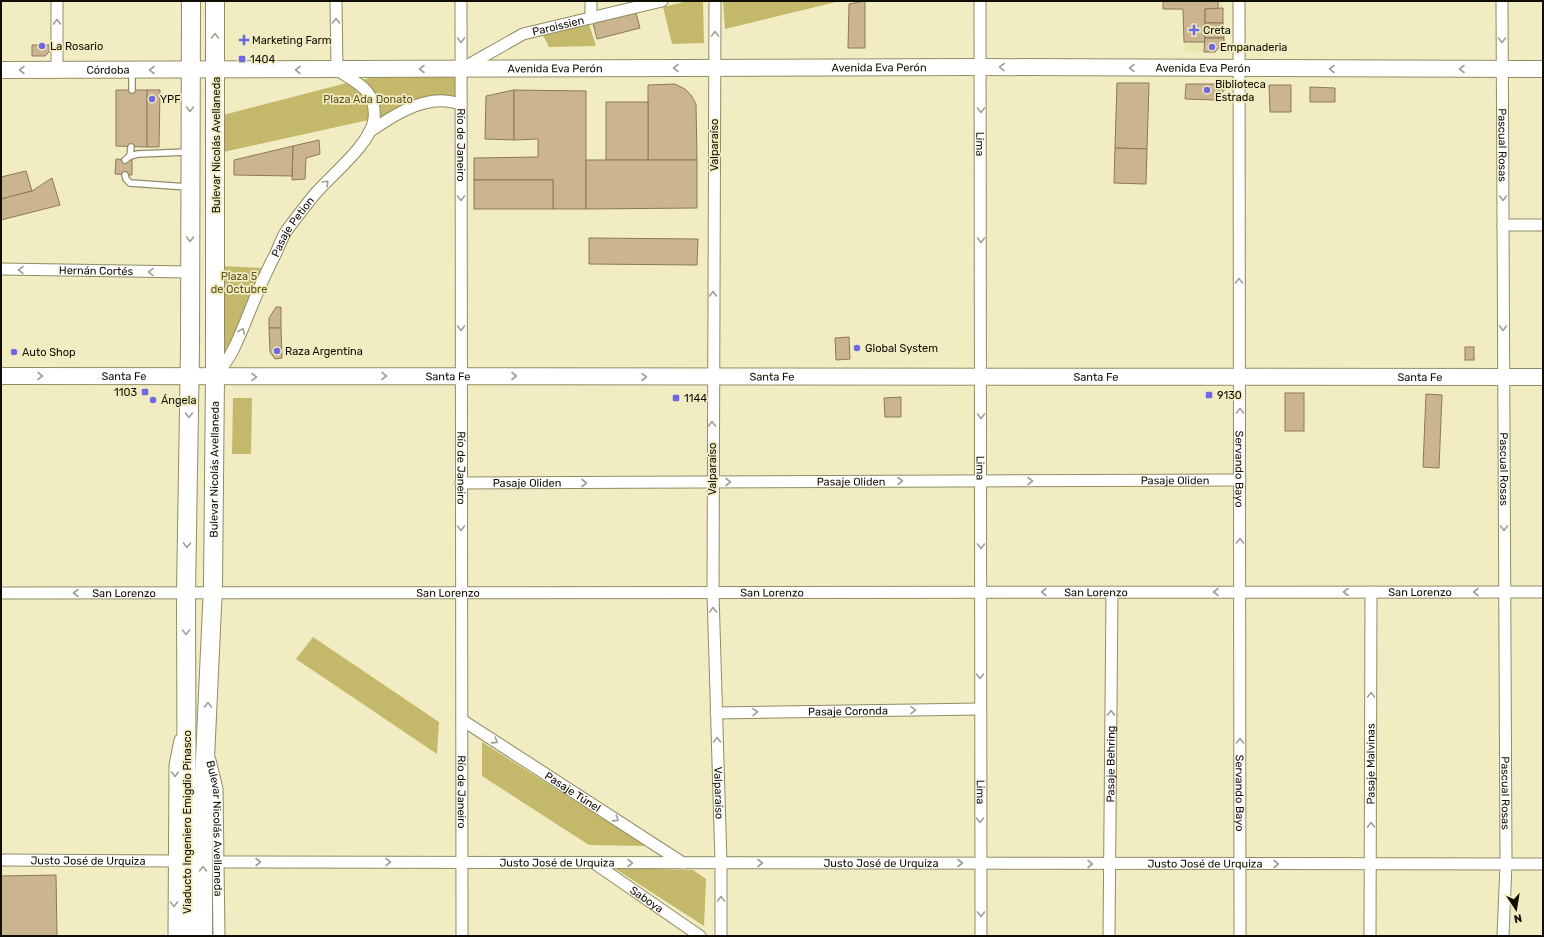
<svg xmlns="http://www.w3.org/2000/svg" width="1544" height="937" viewBox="0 0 1544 937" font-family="Rubik,sans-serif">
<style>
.built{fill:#eae4b1}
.green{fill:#c4b96b}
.building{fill:#cbb591;stroke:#8d7956}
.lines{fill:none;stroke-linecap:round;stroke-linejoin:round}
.lane-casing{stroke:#928c65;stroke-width:8}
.street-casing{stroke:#928c65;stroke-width:13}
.secondary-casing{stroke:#928c65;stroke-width:18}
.primary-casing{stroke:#928c65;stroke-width:20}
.lane{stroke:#fff;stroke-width:5.5}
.street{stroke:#fff;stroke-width:11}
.secondary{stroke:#fff;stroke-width:16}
.primary{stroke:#fff;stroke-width:18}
.oneway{stroke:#9f9f9a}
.poi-dot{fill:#6e68e3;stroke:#f1ecc2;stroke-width:1.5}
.labels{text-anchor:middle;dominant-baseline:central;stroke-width:3.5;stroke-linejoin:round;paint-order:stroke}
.street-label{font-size:11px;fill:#100e02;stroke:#f1ecc2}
.poi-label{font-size:11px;fill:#100e02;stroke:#f1ecc2;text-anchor:start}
.park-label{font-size:11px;fill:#5c5419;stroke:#f1ecc2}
</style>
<rect width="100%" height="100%" fill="#f1ecc2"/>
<!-- built -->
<path class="built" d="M1163,1H1223V8L1205,9L1204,52L1184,51L1183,10L1163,9Z"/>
<!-- green -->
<g class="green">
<path d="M688,1H703L704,43L672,44L663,7Z"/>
<path d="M723,1H840L725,29Z"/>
<path d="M589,24L596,46L549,47L543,35Z"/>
<path d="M411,75H454L458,82L456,99L382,117L219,153V116L358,80L371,78Z"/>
<path d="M223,266L262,268L223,359Z"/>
<path d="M233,398H252L251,454H232Z"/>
<path d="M313,637L439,722L437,754L296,659Z"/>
<path d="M482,742L646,846L589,845L482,776Z"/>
<path d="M614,868L693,870L706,879L704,926Z"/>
</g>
<!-- building -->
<g class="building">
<path d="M865,1V48H848L849,4Z"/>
<path d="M1163,1H1218V9H1205V42H1184L1183,9H1163Z"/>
<path d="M1223,8V23H1205V9Z"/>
<path d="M636,13L640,28L597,39L593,23Z"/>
<path d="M1205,23H1223L1224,38H1205Z"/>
<path d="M1205,38H1224V42L1215,52H1204Z"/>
<path d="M32,45H49V52L45,56H32Z"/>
<path d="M1117,83H1149L1147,149L1115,148Z"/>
<path d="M675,84L685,89L691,95L696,104L697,160H648V85Z"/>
<path d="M1186,84H1217L1225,89L1217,100L1185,99Z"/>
<path d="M1269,85H1291V112H1270Z"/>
<path d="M1310,87L1335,88V102H1310Z"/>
<path d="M116,90H147V147L116,146Z"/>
<path d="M147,90H160L159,147H147Z"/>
<path d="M514,90V140L485,139L486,96Z"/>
<path d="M514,90L586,91V209H553V180H474V158L538,157V139L514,140Z"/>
<rect x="606" y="102" width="42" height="58"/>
<path d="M319,140L320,154L306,158L305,179L292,180L293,146Z"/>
<path d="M293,146L292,176L234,175V160Z"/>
<path d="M1115,148L1147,149L1146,184L1114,183Z"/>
<path d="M116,159L132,160V175L115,174Z"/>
<path d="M586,160H697V208L586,209Z"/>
<path d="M26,171L32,191L1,199V177Z"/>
<path d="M52,178L60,205L1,220V199L32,191Z"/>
<rect x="474" y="180" width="79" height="29"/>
<path d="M589,238L698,239L697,265L589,264Z"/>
<path d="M276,307H281V328H269V318Z"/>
<path d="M269,328H281L282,358L275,359L270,352Z"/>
<path d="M849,337L850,359L836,360L835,338Z"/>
<rect x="1465" y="347" width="9" height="13"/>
<rect x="1285" y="393" width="19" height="38"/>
<path d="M1426,394L1442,395L1439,468L1423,467Z"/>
<path d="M901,397V417H885L884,398Z"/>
<path d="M56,875L57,936H1V876Z"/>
</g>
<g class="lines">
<!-- lane casing -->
<g class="lane-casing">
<g id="lane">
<path d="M132,90V70"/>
<path d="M130,156L131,147"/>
<path d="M125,160L130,156L138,154L188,152"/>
<path d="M125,175L126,179L130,183L188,187"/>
</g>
</g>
<!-- street casing -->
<g class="street-casing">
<g id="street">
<path id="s1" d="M461,1L462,936"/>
<path id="s2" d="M715,1L713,593L721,863V936"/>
<path id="s3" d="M980,1L981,936"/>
<path id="s4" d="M1239,1L1240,936"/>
<path id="s5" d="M1502,1L1506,864L1503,936"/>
<path d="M591,18V1"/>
<path id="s6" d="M463,68L523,34L662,1"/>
<path d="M57,71V1"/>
<path d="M369,132C391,117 418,99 445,101C450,101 456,103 461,104"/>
<path d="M1503,225H1543"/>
<path id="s7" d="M1,269L190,272"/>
<path id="s8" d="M215,376C232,358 240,335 249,313C257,293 265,274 275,255C279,247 282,237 287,230C296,218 305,206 315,194C331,175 371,144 374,119C377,90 357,83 337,70L336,1"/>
<path id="s9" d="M461,483L1240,480"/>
<path id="s10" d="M1,593L1543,592"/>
<path id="s11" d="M716,713L980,709"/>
<path id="s12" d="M462,720L683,863"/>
<path id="s13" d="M210,760L217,789L219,936"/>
<path id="s14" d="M1,860L175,861"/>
<path id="s15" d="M219,862L1543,864"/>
<path id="s16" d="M594,863L700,936"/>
<path d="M174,936L175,765L180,740"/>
<path id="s17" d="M1109,936L1112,592"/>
<path id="s18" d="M1370,936L1371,592"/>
</g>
</g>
<!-- secondary casing -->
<g class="secondary-casing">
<g id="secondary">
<path id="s19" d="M1,70L981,67L1543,69"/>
<path id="s20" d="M1,376L1543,377"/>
</g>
</g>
<!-- primary casing -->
<g class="primary-casing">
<g id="primary">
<path d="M187,936L186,593L190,348L191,1"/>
<path id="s21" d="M203,936V802L213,586L215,376V1"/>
</g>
</g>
<!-- lane -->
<use href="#lane" class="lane"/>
<!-- street -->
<use href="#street" class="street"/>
<!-- secondary -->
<use href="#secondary" class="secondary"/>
<!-- primary -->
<use href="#primary" class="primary"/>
</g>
<!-- one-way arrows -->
<defs><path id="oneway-chevron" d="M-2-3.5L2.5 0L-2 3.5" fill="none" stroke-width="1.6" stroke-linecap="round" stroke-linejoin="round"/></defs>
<g class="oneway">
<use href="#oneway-chevron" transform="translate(336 21) rotate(-90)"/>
<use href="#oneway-chevron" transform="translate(57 22) rotate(-90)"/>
<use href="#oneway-chevron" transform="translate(715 34) rotate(-90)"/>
<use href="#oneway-chevron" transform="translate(215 36) rotate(-90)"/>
<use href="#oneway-chevron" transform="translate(461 40) rotate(90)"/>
<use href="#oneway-chevron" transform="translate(1502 40) rotate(90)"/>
<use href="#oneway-chevron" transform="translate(1002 67) rotate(-179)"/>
<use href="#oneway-chevron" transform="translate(676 68) rotate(180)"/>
<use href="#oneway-chevron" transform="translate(1132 68) rotate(-180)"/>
<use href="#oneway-chevron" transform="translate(422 69) rotate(180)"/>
<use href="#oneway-chevron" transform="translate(1332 69) rotate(-180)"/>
<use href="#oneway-chevron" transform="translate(1462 69) rotate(-180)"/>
<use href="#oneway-chevron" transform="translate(22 70) rotate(-180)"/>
<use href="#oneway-chevron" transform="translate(152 70) rotate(180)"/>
<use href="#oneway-chevron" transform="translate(298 70) rotate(180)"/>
<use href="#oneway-chevron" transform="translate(190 109) rotate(90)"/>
<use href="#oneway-chevron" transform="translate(981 110) rotate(90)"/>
<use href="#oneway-chevron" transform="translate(326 183) rotate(-47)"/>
<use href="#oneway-chevron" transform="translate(461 198) rotate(90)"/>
<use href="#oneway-chevron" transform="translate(1503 198) rotate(90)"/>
<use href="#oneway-chevron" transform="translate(190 239) rotate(90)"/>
<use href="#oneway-chevron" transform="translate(981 240) rotate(90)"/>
<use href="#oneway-chevron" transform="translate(21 270) rotate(-179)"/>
<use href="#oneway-chevron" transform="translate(151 272) rotate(-179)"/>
<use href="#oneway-chevron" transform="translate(1239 281) rotate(-90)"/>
<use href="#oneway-chevron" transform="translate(713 294) rotate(-90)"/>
<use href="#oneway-chevron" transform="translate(461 328) rotate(90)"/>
<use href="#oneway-chevron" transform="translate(1503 328) rotate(90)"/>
<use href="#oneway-chevron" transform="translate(242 331) rotate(-68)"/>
<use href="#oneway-chevron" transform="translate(40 376)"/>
<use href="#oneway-chevron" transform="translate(384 376)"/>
<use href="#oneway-chevron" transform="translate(514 376)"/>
<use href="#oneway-chevron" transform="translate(254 377)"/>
<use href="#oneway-chevron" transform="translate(644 377)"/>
<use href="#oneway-chevron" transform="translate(1240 411) rotate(-90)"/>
<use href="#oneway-chevron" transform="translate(189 415) rotate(91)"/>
<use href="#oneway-chevron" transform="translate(981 416) rotate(90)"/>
<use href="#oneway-chevron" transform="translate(712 424) rotate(-90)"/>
<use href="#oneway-chevron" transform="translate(900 481)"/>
<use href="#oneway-chevron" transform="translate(1030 481)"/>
<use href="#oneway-chevron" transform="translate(728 482)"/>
<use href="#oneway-chevron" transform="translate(584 483)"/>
<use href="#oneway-chevron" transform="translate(461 528) rotate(90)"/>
<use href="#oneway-chevron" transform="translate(1504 528) rotate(90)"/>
<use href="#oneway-chevron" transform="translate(1240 541) rotate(-90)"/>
<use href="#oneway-chevron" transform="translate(187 545) rotate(91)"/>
<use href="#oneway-chevron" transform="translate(981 546) rotate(90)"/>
<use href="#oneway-chevron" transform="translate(1044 592) rotate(180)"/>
<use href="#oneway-chevron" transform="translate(1216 592) rotate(180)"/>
<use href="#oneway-chevron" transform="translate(1346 592) rotate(180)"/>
<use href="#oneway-chevron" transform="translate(1476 592) rotate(-180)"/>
<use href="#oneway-chevron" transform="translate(76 593) rotate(180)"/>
<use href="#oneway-chevron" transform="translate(713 610) rotate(-92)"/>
<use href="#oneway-chevron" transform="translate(186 632) rotate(90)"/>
<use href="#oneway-chevron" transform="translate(980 676) rotate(90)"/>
<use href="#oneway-chevron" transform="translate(1371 695) rotate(-90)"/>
<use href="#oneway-chevron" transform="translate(208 705) rotate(-88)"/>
<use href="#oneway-chevron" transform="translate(913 710) rotate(-1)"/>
<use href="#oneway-chevron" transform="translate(755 712) rotate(-1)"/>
<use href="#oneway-chevron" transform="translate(1111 713) rotate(-89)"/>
<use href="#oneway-chevron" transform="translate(717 740) rotate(-92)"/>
<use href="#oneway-chevron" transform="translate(495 741) rotate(33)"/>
<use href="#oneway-chevron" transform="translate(1240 741) rotate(-90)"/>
<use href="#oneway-chevron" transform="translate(175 774) rotate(90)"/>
<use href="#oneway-chevron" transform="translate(616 819) rotate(33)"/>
<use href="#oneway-chevron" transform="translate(980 820) rotate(90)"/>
<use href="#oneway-chevron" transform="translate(1371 825) rotate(-90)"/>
<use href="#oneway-chevron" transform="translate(258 862)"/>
<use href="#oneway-chevron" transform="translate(388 862)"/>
<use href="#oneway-chevron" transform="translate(630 863)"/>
<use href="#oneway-chevron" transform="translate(760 863)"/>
<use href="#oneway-chevron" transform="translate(960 863)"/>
<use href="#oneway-chevron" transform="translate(1090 864)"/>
<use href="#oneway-chevron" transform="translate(1276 864)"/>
<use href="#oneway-chevron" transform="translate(203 869) rotate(-90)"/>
<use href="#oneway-chevron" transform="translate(721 899) rotate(-90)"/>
<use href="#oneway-chevron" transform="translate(174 904) rotate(90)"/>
<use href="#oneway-chevron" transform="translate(981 914) rotate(90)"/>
</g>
<!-- markers -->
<g class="poi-dot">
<path d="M1192 24h4v4h4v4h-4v4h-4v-4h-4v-4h4z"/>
<path d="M242 34h4v4h4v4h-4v4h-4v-4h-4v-4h4z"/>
<circle cx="42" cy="46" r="4"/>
<circle cx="1212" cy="47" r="4"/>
<rect x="238" y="55" width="8" height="8" rx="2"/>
<circle cx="1207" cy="90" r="4"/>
<circle cx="152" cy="99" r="4"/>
<circle cx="857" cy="348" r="4"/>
<circle cx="277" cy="351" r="4"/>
<circle cx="14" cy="352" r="4"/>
<rect x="141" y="388" width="8" height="8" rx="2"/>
<rect x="1205" y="391" width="8" height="8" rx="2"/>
<rect x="672" y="394" width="8" height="8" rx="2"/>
<circle cx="153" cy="400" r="4"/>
</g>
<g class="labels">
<!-- street labels -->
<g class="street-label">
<text stroke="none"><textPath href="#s6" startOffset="105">Paroissien</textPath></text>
<text stroke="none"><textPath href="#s19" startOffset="878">Avenida Eva Perón</textPath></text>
<text stroke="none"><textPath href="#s19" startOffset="1202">Avenida Eva Perón</textPath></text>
<text stroke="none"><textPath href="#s19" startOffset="554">Avenida Eva Perón</textPath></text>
<text stroke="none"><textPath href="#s19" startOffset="107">Córdoba</textPath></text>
<text stroke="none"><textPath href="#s3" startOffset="143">Lima</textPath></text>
<text transform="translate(216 145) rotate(-90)">Bulevar Nicolás Avellaneda</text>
<text stroke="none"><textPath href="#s1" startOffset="144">Río de Janeiro</textPath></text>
<text transform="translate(714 145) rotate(-90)">Valparaíso</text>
<text stroke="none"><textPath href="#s5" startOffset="144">Pascual Rosas</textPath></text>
<text stroke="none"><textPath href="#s8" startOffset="169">Pasaje Petion</textPath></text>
<text stroke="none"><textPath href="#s7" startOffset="95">Hernán Cortés</textPath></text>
<text stroke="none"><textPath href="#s20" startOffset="123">Santa Fe</textPath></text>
<text stroke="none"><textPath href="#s20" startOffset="447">Santa Fe</textPath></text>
<text stroke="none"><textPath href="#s20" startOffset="771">Santa Fe</textPath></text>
<text stroke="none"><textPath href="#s20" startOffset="1095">Santa Fe</textPath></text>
<text stroke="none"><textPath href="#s20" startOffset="1419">Santa Fe</textPath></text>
<text stroke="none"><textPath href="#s1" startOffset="467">Río de Janeiro</textPath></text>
<text stroke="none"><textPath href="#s3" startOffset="467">Lima</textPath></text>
<text stroke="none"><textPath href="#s21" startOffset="467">Bulevar Nicolás Avellaneda</textPath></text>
<text transform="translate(712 469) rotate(-90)">Valparaíso</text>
<text stroke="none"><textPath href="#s4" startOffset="468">Servando Bayo</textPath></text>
<text stroke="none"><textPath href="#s5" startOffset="468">Pascual Rosas</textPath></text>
<text stroke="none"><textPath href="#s9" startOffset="714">Pasaje Oliden</textPath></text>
<text stroke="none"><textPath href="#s9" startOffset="390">Pasaje Oliden</textPath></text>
<text stroke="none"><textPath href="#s9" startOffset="66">Pasaje Oliden</textPath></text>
<text stroke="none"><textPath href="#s10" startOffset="1095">San Lorenzo</textPath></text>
<text stroke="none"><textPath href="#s10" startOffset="1419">San Lorenzo</textPath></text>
<text stroke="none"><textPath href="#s10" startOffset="123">San Lorenzo</textPath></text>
<text stroke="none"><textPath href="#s10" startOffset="447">San Lorenzo</textPath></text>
<text stroke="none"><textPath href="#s10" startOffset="771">San Lorenzo</textPath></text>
<text stroke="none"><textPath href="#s11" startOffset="132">Pasaje Coronda</textPath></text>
<text stroke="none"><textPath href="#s17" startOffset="172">Pasaje Behring</textPath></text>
<text stroke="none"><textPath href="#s18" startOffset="172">Pasaje Malvinas</textPath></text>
<text stroke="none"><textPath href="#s1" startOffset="791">Río de Janeiro</textPath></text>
<text stroke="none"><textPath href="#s12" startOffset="132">Pasaje Túnel</textPath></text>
<text stroke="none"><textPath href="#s2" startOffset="792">Valparaíso</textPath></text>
<text stroke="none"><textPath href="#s3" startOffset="791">Lima</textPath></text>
<text stroke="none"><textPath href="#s4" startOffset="792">Servando Bayo</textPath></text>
<text stroke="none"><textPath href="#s5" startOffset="792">Pascual Rosas</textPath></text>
<text transform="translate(187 822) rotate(-90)">Viaducto Ingeniero Emigdio Pinasco</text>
<text stroke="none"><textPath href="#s13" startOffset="69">Bulevar Nicolás Avellaneda</textPath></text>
<text stroke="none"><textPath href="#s14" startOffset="87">Justo José de Urquiza</textPath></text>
<text stroke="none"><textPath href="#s15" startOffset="338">Justo José de Urquiza</textPath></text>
<text stroke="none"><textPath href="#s15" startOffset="662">Justo José de Urquiza</textPath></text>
<text stroke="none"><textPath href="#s15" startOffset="986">Justo José de Urquiza</textPath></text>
<text stroke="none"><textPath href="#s16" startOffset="64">Saboya</textPath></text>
</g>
<!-- poi labels -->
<g class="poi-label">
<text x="1203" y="30">Creta</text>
<text x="252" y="40">Marketing Farm</text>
<text x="50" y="46">La Rosario</text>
<text x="1220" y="47">Empanaderia</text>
<text x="250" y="59">1404</text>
<text x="1215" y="84">Biblioteca<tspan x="1215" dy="13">Estrada</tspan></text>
<text x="160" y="99">YPF</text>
<text x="865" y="348">Global System</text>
<text x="285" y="351">Raza Argentina</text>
<text x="22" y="352">Auto Shop</text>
<text x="137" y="392" text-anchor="end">1103</text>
<text x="1217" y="395">9130</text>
<text x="684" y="398">1144</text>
<text x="161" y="400">Ángela</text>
</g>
<!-- park labels -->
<g class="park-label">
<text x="368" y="99">Plaza Ada Donato</text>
<text x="239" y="276">Plaza 5<tspan x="239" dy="13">de Octubre</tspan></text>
</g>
</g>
<!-- border -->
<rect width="1544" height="937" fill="none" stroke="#100e02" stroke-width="4"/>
<!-- north arrow -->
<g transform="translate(1516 909) rotate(168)" stroke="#f1ecc2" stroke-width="3" paint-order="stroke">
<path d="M0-3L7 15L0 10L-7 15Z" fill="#100e02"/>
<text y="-6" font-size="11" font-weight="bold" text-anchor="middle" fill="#100e02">N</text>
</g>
</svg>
